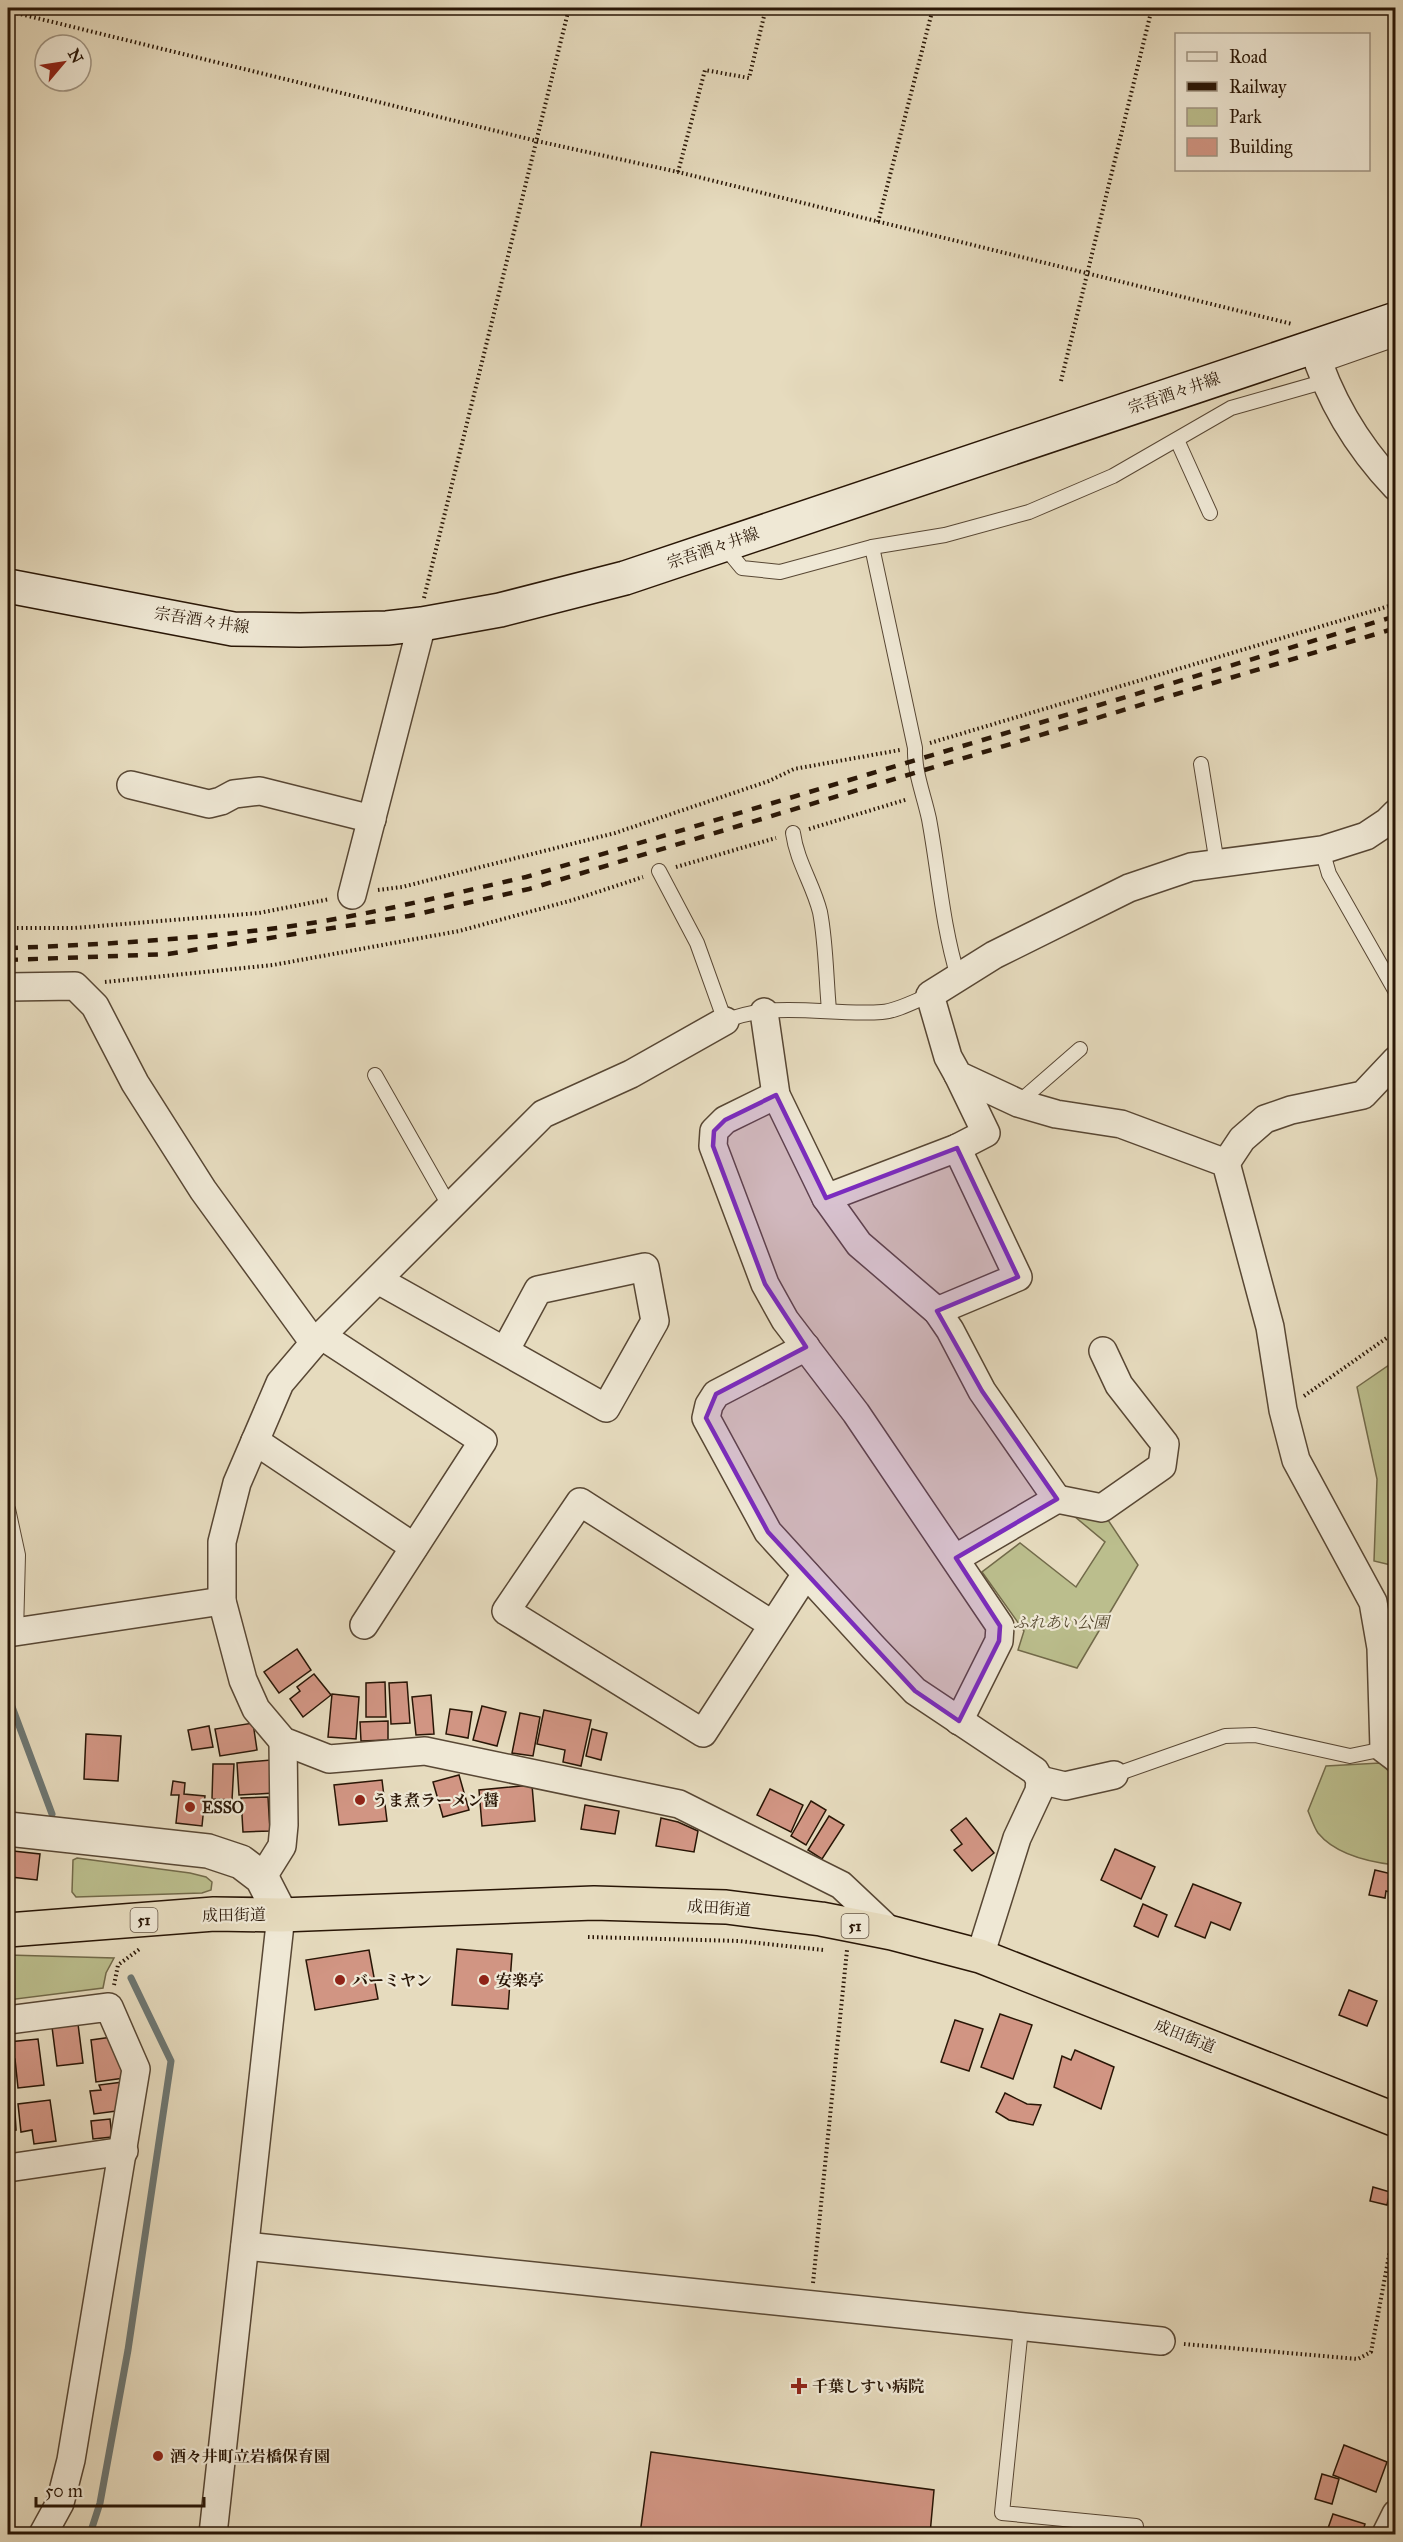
<svg xmlns="http://www.w3.org/2000/svg" width="1403" height="2542" viewBox="0 0 1403 2542" font-family="'IM FELL Great Primer','Noto Serif JP',serif">
<style>
.green{fill:#bbbe8d;stroke:#726a4a;stroke-width:1.5}
.lines{fill:none;stroke-linecap:round;stroke-linejoin:round}
.stream{stroke:#6d7773;stroke-width:7}
.building{fill:#d19583;stroke:#291606;stroke-width:1.5}
.service-casing{stroke:#584734;stroke-width:16}
.minor-casing{stroke:#584734;stroke-width:30}
.tertiary-casing{stroke:#584734;stroke-width:36}
.secondary-casing{stroke:#291606;stroke-width:36}
.trunk-casing{stroke:#291606;stroke-width:36}
.path{stroke:#291606;stroke-width:4;stroke-dasharray:1.5 3;stroke-linecap:butt}
.service{stroke:#efe8d5;stroke-width:14}
.minor{stroke:#efe8d5;stroke-width:27}
.tertiary{stroke:#efe8d5;stroke-width:33}
.secondary{stroke:#efe8d5;stroke-width:33}
.trunk{stroke:#e6dbbe;stroke-width:33}
.rail{stroke:#291606;stroke-width:4.5;stroke-dasharray:10 10;stroke-linecap:butt}
.marked{fill:#7b2cbf;fill-opacity:0.2;stroke:#7b2cbf;stroke-width:4.5;stroke-linejoin:round}
.poi-dot{fill:#8f2418;stroke:#efe8d5;stroke-width:2}
.labels{text-anchor:middle;dominant-baseline:central;stroke-width:4.5;stroke-linejoin:round;paint-order:stroke}
.shield{fill:#efe8d5;stroke:#645544;stroke-width:1.5}
.shield-label{font-size:15px;font-weight:bold;fill:#291606}
.street-label{font-size:16px;fill:#291606;stroke:#efe8d5}
.park-label{font-size:16px;font-style:italic;fill:#55482e;stroke:#efe8d5}
.poi-label{font-size:16px;font-weight:bold;fill:#291606;stroke:#efe8d5;text-anchor:start}
</style>
<rect width="100%" height="100%" fill="#e6dbbe"/>
<filter id="stains"><feTurbulence type="fractalNoise" baseFrequency=".00333" numOctaves="4"/><feColorMatrix values="0 0 0 0 .2 0 0 0 0 .09 0 0 0 0 .02 0 0 0 .5 -.17"/></filter>
<radialGradient id="worn" r=".72"><stop offset=".6" stop-color="#630" stop-opacity="0"/><stop offset="1" stop-color="#630" stop-opacity=".3"/></radialGradient>
<!-- green -->
<g class="green">
<path d="M1395,1361V1566L1374,1561L1377,1479L1357,1387Z"/>
<path d="M1074,1516L1108,1520L1138,1565L1077,1668L1018,1650L1024,1631L982,1572L1020,1543L1076,1587L1105,1542Z"/>
<path d="M1380,1763L1395,1777V1865C1369,1862 1336,1855 1318,1833C1314,1827 1311,1818 1308,1811L1326,1766Z"/>
<path d="M77,1858L190,1873L206,1877L212,1882L211,1890L202,1893L76,1897L72,1892L73,1860Z"/>
<path d="M8,1955L114,1958L106,1973L103,1988L8,2000Z"/>
</g>
<g class="lines">
<!-- stream -->
<g class="stream">
<path d="M8,1696L52,1814"/>
<path d="M90,2534L100,2503L128,2350L171,2061L131,1978"/>
</g>
</g>
<!-- building -->
<g class="building">
<path d="M297,1649L311,1670L279,1693L264,1672Z"/>
<path d="M314,1674L331,1695L303,1717L290,1699L300,1691L297,1687Z"/>
<path d="M385,1682L386,1717H366V1683Z"/>
<path d="M407,1682L410,1723L391,1724L389,1683Z"/>
<path d="M332,1694L359,1697L356,1739L328,1737Z"/>
<path d="M431,1695L434,1734L416,1735L412,1697Z"/>
<path d="M482,1706L506,1712L497,1746L473,1740Z"/>
<path d="M450,1709L472,1712L468,1738L446,1734Z"/>
<path d="M544,1710L591,1720L581,1766L563,1762L565,1750L537,1744Z"/>
<path d="M520,1713L540,1717L533,1756L512,1753Z"/>
<path d="M388,1721V1740L361,1741L360,1722Z"/>
<path d="M253,1723L257,1750L220,1756L215,1729Z"/>
<path d="M209,1726L213,1747L192,1750L188,1730Z"/>
<path d="M592,1729L607,1733L601,1760L586,1756Z"/>
<path d="M86,1734L121,1736L118,1781L84,1779Z"/>
<path d="M271,1760L274,1793L239,1795L237,1763Z"/>
<path d="M213,1764H234L232,1800L212,1799Z"/>
<path d="M459,1775L469,1810L443,1817L433,1782Z"/>
<path d="M382,1780L387,1821L339,1825L334,1785Z"/>
<path d="M173,1781L185,1783L184,1794L205,1796L202,1826L176,1823L179,1795H171Z"/>
<path d="M532,1785L535,1821L482,1826L479,1790Z"/>
<path d="M770,1789L803,1805L791,1832L757,1815Z"/>
<path d="M268,1797L270,1831L243,1832L241,1798Z"/>
<path d="M811,1801L826,1810L806,1845L791,1836Z"/>
<path d="M585,1805L619,1811L615,1834L581,1829Z"/>
<path d="M829,1816L844,1825L822,1859L808,1850Z"/>
<path d="M661,1818L678,1822L698,1831L694,1852L656,1846Z"/>
<path d="M966,1818L994,1853L972,1871L954,1850L962,1844L951,1830Z"/>
<path d="M1115,1849L1155,1867L1141,1899L1101,1880Z"/>
<path d="M13,1851L40,1854L37,1880L11,1877Z"/>
<path d="M1375,1870L1396,1875V1894L1386,1891L1385,1898L1369,1895Z"/>
<path d="M1193,1884L1241,1903L1230,1930L1211,1922L1205,1938L1175,1926Z"/>
<path d="M1143,1904L1167,1915L1158,1937L1134,1926Z"/>
<path d="M457,1949L512,1954L508,2009L452,2005Z"/>
<path d="M369,1950L378,1999L315,2010L306,1960Z"/>
<path d="M1349,1990L1377,2001L1367,2026L1339,2015Z"/>
<path d="M1000,2014L1032,2025L1013,2079L981,2067Z"/>
<path d="M955,2020L983,2029L969,2071L941,2062Z"/>
<path d="M78,2024L83,2063L57,2066L52,2027Z"/>
<path d="M119,2036L124,2078L96,2082L91,2040Z"/>
<path d="M38,2039L44,2085L18,2088L15,2059L8,2060V2042Z"/>
<path d="M1075,2050L1114,2067L1101,2109L1054,2087L1062,2056L1071,2060Z"/>
<path d="M131,2081L124,2110L94,2114L90,2091L101,2090L99,2085Z"/>
<path d="M1005,2093L1027,2104L1041,2105L1033,2125L1009,2120L996,2112Z"/>
<path d="M8,2095H14L16,2130L8,2131Z"/>
<path d="M50,2100L56,2141L34,2144L32,2130L21,2132L18,2104Z"/>
<path d="M110,2119L112,2137L93,2139L91,2121Z"/>
<path d="M1373,2187L1390,2192L1387,2205L1370,2201Z"/>
<path d="M1344,2445L1387,2462L1376,2492L1333,2475Z"/>
<path d="M651,2452L934,2490L930,2534H640Z"/>
<path d="M1322,2474L1339,2479L1332,2504L1315,2499Z"/>
<path d="M1333,2514L1365,2524L1362,2534H1326Z"/>
</g>
<g class="lines">
<!-- service casing -->
<g class="service-casing">
<g id="service">
<path d="M1177,440L1210,513"/>
<path d="M723,545L742,568L780,572L872,547L945,535L1029,512L1113,476L1231,408L1319,383V366L1396,339"/>
<path d="M872,547L915,748C914,772 924,795 929,819C939,873 942,924 958,977"/>
<path d="M1201,764L1217,864"/>
<path d="M793,833C797,862 813,884 820,912C826,943 826,978 829,1010"/>
<path d="M1322,850L1329,874L1396,992"/>
<path d="M659,871L697,943L725,1021C776,1000 829,1016 882,1012C897,1011 915,1001 930,995"/>
<path d="M375,1075L450,1207"/>
<path d="M1018,1103L1080,1049"/>
<path d="M8,1509L18,1555L16,1633"/>
<path d="M1114,1775L1225,1736L1255,1735L1350,1756L1384,1749"/>
<path d="M1021,2328L1002,2513L1136,2526V2534"/>
</g>
</g>
<!-- minor casing -->
<g class="minor-casing">
<g id="minor">
<path d="M1313,346C1329,399 1358,447 1396,487"/>
<path d="M131,785L209,804L221,801L234,794L260,791L372,819"/>
<path d="M1396,813L1387,822L1366,836L1322,850L1191,867L1129,888L994,955L930,995L948,1057L958,1075L1018,1103L1056,1114L1121,1124L1226,1163L1270,1327L1283,1410L1296,1460L1373,1602L1381,1648L1384,1749L1396,1758"/>
<path d="M352,895L422,624"/>
<path d="M8,987L75,986L95,1006L135,1083L203,1190L314,1343"/>
<path d="M764,1012L776,1095L826,1198L859,1244L937,1311L950,1330L982,1391L1057,1499"/>
<path d="M725,1021L631,1074L543,1114L314,1343L280,1383L237,1483L222,1542V1601L243,1680L256,1709L283,1741L329,1759L425,1751L679,1804L841,1885L892,1933"/>
<path d="M776,1095L725,1120L714,1131L713,1146L765,1284L785,1320L856,1413L1000,1626L999,1641L959,1721"/>
<path d="M1226,1163L1242,1139L1265,1119L1291,1110L1363,1095L1396,1060"/>
<path d="M826,1198L957,1148L986,1133L958,1075"/>
<path d="M378,1280L606,1408L655,1321L645,1267L538,1290L505,1351"/>
<path d="M937,1311L1018,1277L957,1148"/>
<path d="M322,1336L483,1441L364,1625"/>
<path d="M806,1347L716,1394L709,1405L706,1418L768,1532L873,1647L915,1691L1035,1771L1040,1780L1039,1791L1017,1838L980,1956"/>
<path d="M255,1441L414,1547"/>
<path d="M956,1558L1057,1499L1102,1508L1162,1466L1165,1444L1119,1385L1103,1351"/>
<path d="M773,1625L580,1502L506,1611L703,1733L806,1574"/>
<path d="M8,1633L222,1601"/>
<path d="M1040,1780L1065,1786L1114,1775"/>
<path d="M262,1878L282,1846L284,1825L283,1741"/>
<path d="M8,2020L109,2007L136,2069L71,2460L60,2503L43,2534"/>
<path d="M8,2168L124,2151"/>
<path d="M245,2246L1161,2341"/>
<path d="M213,2534L281,1915"/>
<path d="M1386,2534L1396,2514"/>
</g>
</g>
<!-- tertiary casing -->
<g class="tertiary-casing">
<path id="tertiary" d="M8,1829L208,1851L241,1862L262,1878L281,1915"/>
</g>
<!-- secondary casing -->
<g class="secondary-casing">
<path id="secondary" d="M8,586L233,629L300,630L387,628L422,624L500,610L625,578L1396,319"/>
</g>
<!-- trunk casing -->
<g class="trunk-casing">
<path id="trunk" d="M8,1930L214,1914L281,1915L594,1903L726,1907L821,1919L892,1933L980,1956L1396,2120"/>
</g>
<!-- path -->
<g class="path">
<path d="M8,11L537,141L678,172L1292,324"/>
<path d="M678,172L705,70L749,78L766,8"/>
<path d="M878,222L933,8"/>
<path d="M1061,381L1152,8"/>
<path d="M424,598L569,8"/>
<path d="M930,743L1396,604"/>
<path d="M809,829L908,799"/>
<path d="M676,867L776,838"/>
<path d="M378,890L402,887L615,833L769,781L794,769L900,750"/>
<path d="M8,928H74L259,913L330,899"/>
<path d="M105,982L273,965L459,931L573,900L643,877"/>
<path d="M1304,1396L1388,1337L1396,1335"/>
<path d="M588,1937L739,1941L824,1950"/>
<path d="M114,1985L118,1965L141,1948"/>
<path d="M813,2283L847,1950"/>
<path d="M1184,2344L1358,2359L1371,2352L1396,2218"/>
</g>
<!-- service -->
<use href="#service" class="service"/>
<!-- minor -->
<use href="#minor" class="minor"/>
<!-- tertiary -->
<use href="#tertiary" class="tertiary"/>
<!-- secondary -->
<use href="#secondary" class="secondary"/>
<!-- trunk -->
<use href="#trunk" class="trunk"/>
<!-- rail -->
<g class="rail">
<path d="M8,948C100,945 193,939 285,927C366,916 446,895 526,877L1396,616"/>
<path d="M8,960L168,954L409,916L529,889L1396,628"/>
</g>
</g>
<!-- marked area -->
<path class="marked" d="M776,1095L826,1198L957,1148L1018,1277L937,1311L982,1391L1057,1499L956,1558L1000,1626L999,1641L959,1721L915,1691L768,1532L706,1418L716,1394L806,1347L765,1284L713,1146L714,1131L725,1120Z"/>
<!-- markers -->
<g class="poi-dot">
<circle cx="360" cy="1800" r="6"/>
<circle cx="190" cy="1807" r="6"/>
<circle cx="340" cy="1980" r="6"/>
<circle cx="484" cy="1980" r="6"/>
<path d="M796 2377h6v6h6v6h-6v6h-6v-6h-6v-6h6z"/>
<circle cx="158" cy="2456" r="6"/>
</g>
<g class="labels">
<!-- shield labels -->
<g class="shield">
<rect x="130.5" y="1908" width="27" height="24" rx="4.5"/>
<rect x="841.5" y="1914" width="27" height="24" rx="4.5"/>
</g>
<g class="shield-label">
<text x="144" y="1920">51</text>
<text x="855" y="1926">51</text>
</g>
<!-- street labels -->
<g class="street-label">
<text transform="translate(1174 393) rotate(-19)">宗吾酒々井線</text>
<text transform="translate(713 548) rotate(-19)">宗吾酒々井線</text>
<text transform="translate(202 620) rotate(9)">宗吾酒々井線</text>
<text transform="translate(719 1908) rotate(4)">成田街道</text>
<text transform="translate(234 1915) rotate(-1)">成田街道</text>
<text transform="translate(1185 2036) rotate(22)">成田街道</text>
</g>
<!-- park labels -->
<g class="park-label">
<text x="1061" y="1622">ふれあい公園</text>
</g>
<!-- poi labels -->
<g class="poi-label">
<text x="372" y="1800">うま煮ラーメン醤</text>
<text x="202" y="1807">ESSO</text>
<text x="352" y="1980">バーミヤン</text>
<text x="496" y="1980">安楽亭</text>
<text x="812" y="2386">千葉しすい病院</text>
<text x="170" y="2456">酒々井町立岩橋保育園</text>
</g>
</g>
<!-- margin -->
<rect width="1403" height="2542" fill="none" stroke="#e6dbbe" stroke-width="30"/>
<rect x="9" y="9" width="1385" height="2524" fill="none" stroke="#291606" stroke-width="3"/>
<rect x="15" y="15" width="1373" height="2512" fill="none" stroke="#291606" stroke-width="1.5"/>
<!-- legend -->
<rect x="1175" y="33" width="195" height="138" fill="#efe8d5" stroke="#a09482" stroke-width="1.5"/>
<rect x="1187" y="52" width="30" height="9" fill="#efe8d5" stroke="#a09482" stroke-width="1.5"/>
<text x="1229" y="63" font-size="18" fill="#291606">Road</text>
<rect x="1187" y="82" width="30" height="9" fill="#291606" stroke="#a09482" stroke-width="1.5"/>
<text x="1229" y="93" font-size="18" fill="#291606">Railway</text>
<rect x="1187" y="108" width="30" height="18" fill="#bbbe8d" stroke="#a09482" stroke-width="1.5"/>
<text x="1229" y="123" font-size="18" fill="#291606">Park</text>
<rect x="1187" y="138" width="30" height="18" fill="#d19583" stroke="#a09482" stroke-width="1.5"/>
<text x="1229" y="153" font-size="18" fill="#291606">Building</text>
<!-- north arrow -->
<g transform="translate(63 63) rotate(61)"><circle r="28" fill="#efe8d5" stroke="#a09482" stroke-width="1.5"/>
<path d="M0-4.5L10 22L0 15L-10 22Z" fill="#8f2418"/>
<text y="-9" font-size="16" font-weight="bold" text-anchor="middle" fill="#291606">N</text>
</g>
<!-- scale -->
<path d="M36 2497v9h168v-9" fill="none" stroke="#291606" stroke-width="3"/>
<text x="45" y="2497" font-size="18" fill="#291606" stroke="#efe8d5" stroke-width="4.5" paint-order="stroke">50 m</text>
<rect width="100%" height="100%" filter="url(#stains)"/>
<rect width="100%" height="100%" fill="url(#worn)"/>
</svg>
